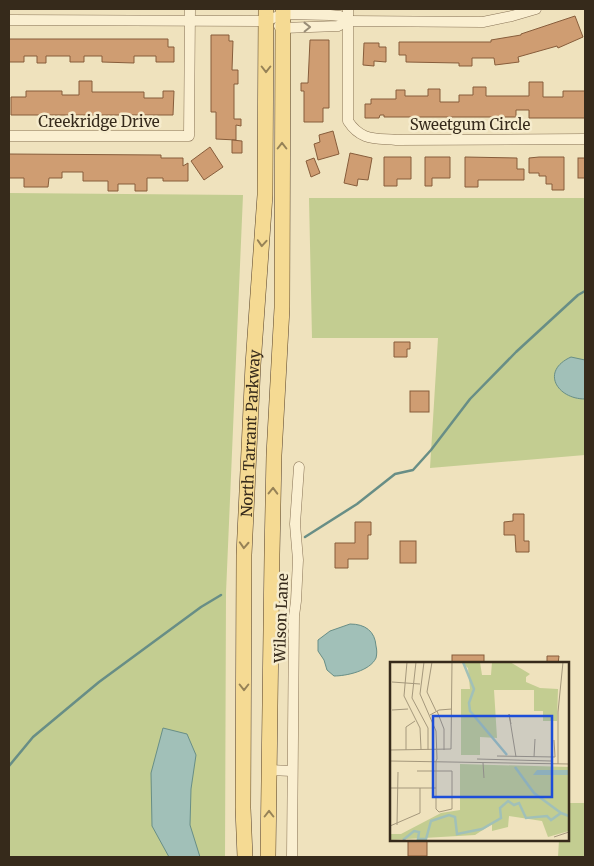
<svg xmlns="http://www.w3.org/2000/svg" width="594" height="866" viewBox="0 0 594 866" font-family="Merriweather,serif">
<style>
.green{fill:#c3cd91}
.water{fill:#a1c0b8;stroke:#688e86}
.lines{fill:none;stroke-linecap:round;stroke-linejoin:round}
.stream{stroke:#688e86;stroke-width:2.5}
.building{fill:#cf9d72;stroke:#875d3b}
.minor-casing{stroke:#887356;stroke-width:11}
.primary-casing{stroke:#55402b;stroke-width:16}
.minor{stroke:#faefd1;stroke-width:10}
.primary{stroke:#f5da93;stroke-width:15}
.oneway{stroke:#988c76}
.oneway2{stroke:#968257}
.labels{text-anchor:middle;dominant-baseline:central;stroke-width:5;stroke-linejoin:round;paint-order:stroke}
.street-label{font-size:15px;fill:#362a1b;stroke:#f6eccd}
.inset-river{fill:none;stroke:#a1c0b8;stroke-width:2.5}
.inset-road{fill:none;stroke:#a5987c;stroke-width:1}
.view{fill:#1d4ed8;fill-opacity:0.15;stroke:#1d4ed8;stroke-width:2.5}
.inset-edge{fill:none;stroke:#362a1b;stroke-width:2.5}
</style>
<rect width="100%" height="100%" fill="#efe2bd"/>
<!-- green -->
<g class="green">
<path d="M9,193L243,195L226,593L225,857H9Z"/>
<path d="M309,198H585V455L430,468L438,338H312Z"/>
<path d="M568,803H585V857H558L559,840H568Z"/>
</g>
<!-- water -->
<g class="water">
<path d="M571,357L585,360V399C557,399 540,371 571,357Z"/>
<path d="M350,624C365,624 375,631 376,646C377,650 377,654 376,658C370,671 346,676 334,676L327,670L324,660L318,651V640L330,631Z"/>
<path d="M163,728L187,734L196,755L191,789L190,825L200,857H169L152,826L151,773Z"/>
</g>
<g class="lines">
<!-- stream -->
<g class="stream">
<path d="M305,537L357,504L395,474L413,470L431,450L470,399L516,352L578,295L585,291"/>
<path d="M9,766L33,737L99,682L201,607L221,595"/>
</g>
</g>
<!-- building -->
<g class="building">
<path d="M575,16L583,37L558,48L557,46L518,57L519,62L495,65L494,58H472V66H459V63L406,62V55H399V42H491V40L521,35V34Z"/>
<path d="M211,35H229V41H233L232,70H238V84H234V119H241V126L236,125V140L216,139V112H211Z"/>
<path d="M9,39H168V47H174V62H156V56H134V63L102,62V56H84V62H70V56H46V63H37V56H24V62H9Z"/>
<path d="M310,40H329V108H323V122H304V91H301V83H308Z"/>
<path d="M364,43H379V47H386V62L374,61V66L363,65Z"/>
<path d="M79,81H92V92H144V98H163V91H174L173,115H11V97H26V91H62V95H79Z"/>
<path d="M529,82H543V97H563V91H585V118H529V110H516V117H384V115H380L379,118H365V104H371V99H396V90H405V96H428V89H440V102H459V95H473V87H486V96H529Z"/>
<path d="M333,131L339,154L318,160L314,144L320,142L319,135Z"/>
<path d="M232,140L242,141V153H232Z"/>
<path d="M210,147L223,167L204,180L191,161Z"/>
<path d="M350,153L372,158L368,180L358,179L357,186L344,183Z"/>
<path d="M9,154L161,155V158H183V166L188,163V181H163V178H147V191H135V184H118V191H108V181H83V172H62V178H49L48,187H24V178H9Z"/>
<path d="M384,157H411V179H397V186H384Z"/>
<path d="M425,157H450V178H432V186H425Z"/>
<path d="M465,157L517,158V169H524V180H478V187H465Z"/>
<path d="M539,157H564V190H552V184H546V176H539V173H529V158Z"/>
<path d="M314,158L320,173L311,177L306,161Z"/>
<rect x="578" y="158" width="7" height="20"/>
<path d="M394,342H410V349H407V357H394Z"/>
<rect x="410" y="391" width="19" height="21"/>
<path d="M513,514H524V541H529V552H516L515,535H504V522L513,521Z"/>
<path d="M355,522H371V535H368V559H348V568H335V543H355Z"/>
<rect x="400" y="541" width="16" height="22"/>
<rect x="452" y="655" width="32" height="9"/>
<path d="M547,656H559L558,664H547Z"/>
<rect x="408" y="840" width="19" height="16"/>
</g>
<g class="lines">
<!-- minor casing -->
<g class="minor-casing">
<g id="minor">
<path d="M348,9V121C361,141 375,138 396,140L585,139"/>
<path d="M9,20L266,21L283,14L330,15L340,16L348,21"/>
<path d="M279,26L283,28L338,26L348,21L483,22L512,16L536,9"/>
<path d="M9,136H189L190,9"/>
<path d="M269,770L292,771"/>
<path d="M292,857L294,616L296,601L298,560L295,524L299,467"/>
</g>
</g>
<!-- primary casing -->
<g class="primary-casing">
<g id="primary">
<path id="s1" d="M245,857L243,808L244,555L253,365L265,195L266,9"/>
<path d="M268,857L272,555L274,455L282,308L283,9"/>
</g>
</g>
<!-- minor -->
<use href="#minor" class="minor"/>
<!-- primary -->
<use href="#primary" class="primary"/>
</g>
<!-- one-way arrows -->
<defs><path id="oneway-chevron" d="M-2-3.5L2.5 0L-2 3.5" fill="none" stroke-width="1.6" stroke-linecap="round" stroke-linejoin="round" transform="scale(1.25)"/></defs>
<use class="oneway" href="#oneway-chevron" transform="translate(307 27) rotate(-1)"/>
<g class="oneway2">
<use href="#oneway-chevron" transform="translate(266 69) rotate(90)"/>
<use href="#oneway-chevron" transform="translate(282 146) rotate(-90)"/>
<use href="#oneway-chevron" transform="translate(262 243) rotate(94)"/>
<use href="#oneway-chevron" transform="translate(273 491) rotate(-89)"/>
<use href="#oneway-chevron" transform="translate(244 545) rotate(93)"/>
<use href="#oneway-chevron" transform="translate(244 687) rotate(90)"/>
<use href="#oneway-chevron" transform="translate(269 814) rotate(-90)"/>
</g>
<g class="labels">
<!-- street labels -->
<g class="street-label">
<text x="99" y="121">Creekridge Drive</text>
<text x="470" y="124">Sweetgum Circle</text>
<text stroke="none"><textPath href="#s1" startOffset="424">North Tarrant Parkway</textPath></text>
<text transform="translate(281 618) rotate(-88)">Wilson Lane</text>
</g>
</g>
<!-- overview -->
<g transform="translate(390 662)">
<rect width="179" height="179" fill="#efe2bd"/>
<path d="M71,0H90L92,13H101L102,0H120L140,12L136,15V20L150,26L168,27L167,59H153V49H144V28H104L107,76L90,75V93H71V27H80L78,6ZM70,102L179,105V169L158,175L152,159L119,154L118,165L102,169V162L85,173L0,178V172H11L51,151L70,148Z" fill="#c3cd91"/>
<path d="M147,108H179V113H143Z" fill="#a1c0b8"/>
<path class="inset-river" d="M73,0L84,27L79,41L80,49L117,93M125,105L144,131L171,151M13,178L24,169L29,170L28,177H36L41,159L59,153L65,155L67,172L92,167L111,156L110,146L118,139L124,143L129,141L136,156L157,154L161,158L171,151L179,154"/>
<path class="inset-road" d="M17,0L14,34L30,66L31,87M26,0L22,36L38,66V88M42,0L37,30L46,49M2,20L30,22M2,48L18,47M47,49L54,67V88M40,53L49,48L62,47M121,62L119,52L126,95M0,88L61,87L62,0M0,88V63M16,88V65L25,59M107,94L165,95L164,78M144,95L145,77M87,97L161,99M0,99L179,102M93,101L94,116M168,102V50L173,0M27,109H62V147L49,150L46,147V99L47,97L46,69L30,32L34,0M0,126H46M7,163L8,110M0,164L30,151V126M164,175L179,170"/>
<path class="view" d="M43,54H162V135H43Z"/>
<rect width="179" height="179" class="inset-edge"/>
</g>
<!-- border -->
<rect width="594" height="866" fill="none" stroke="#362a1b" stroke-width="20"/>
</svg>
